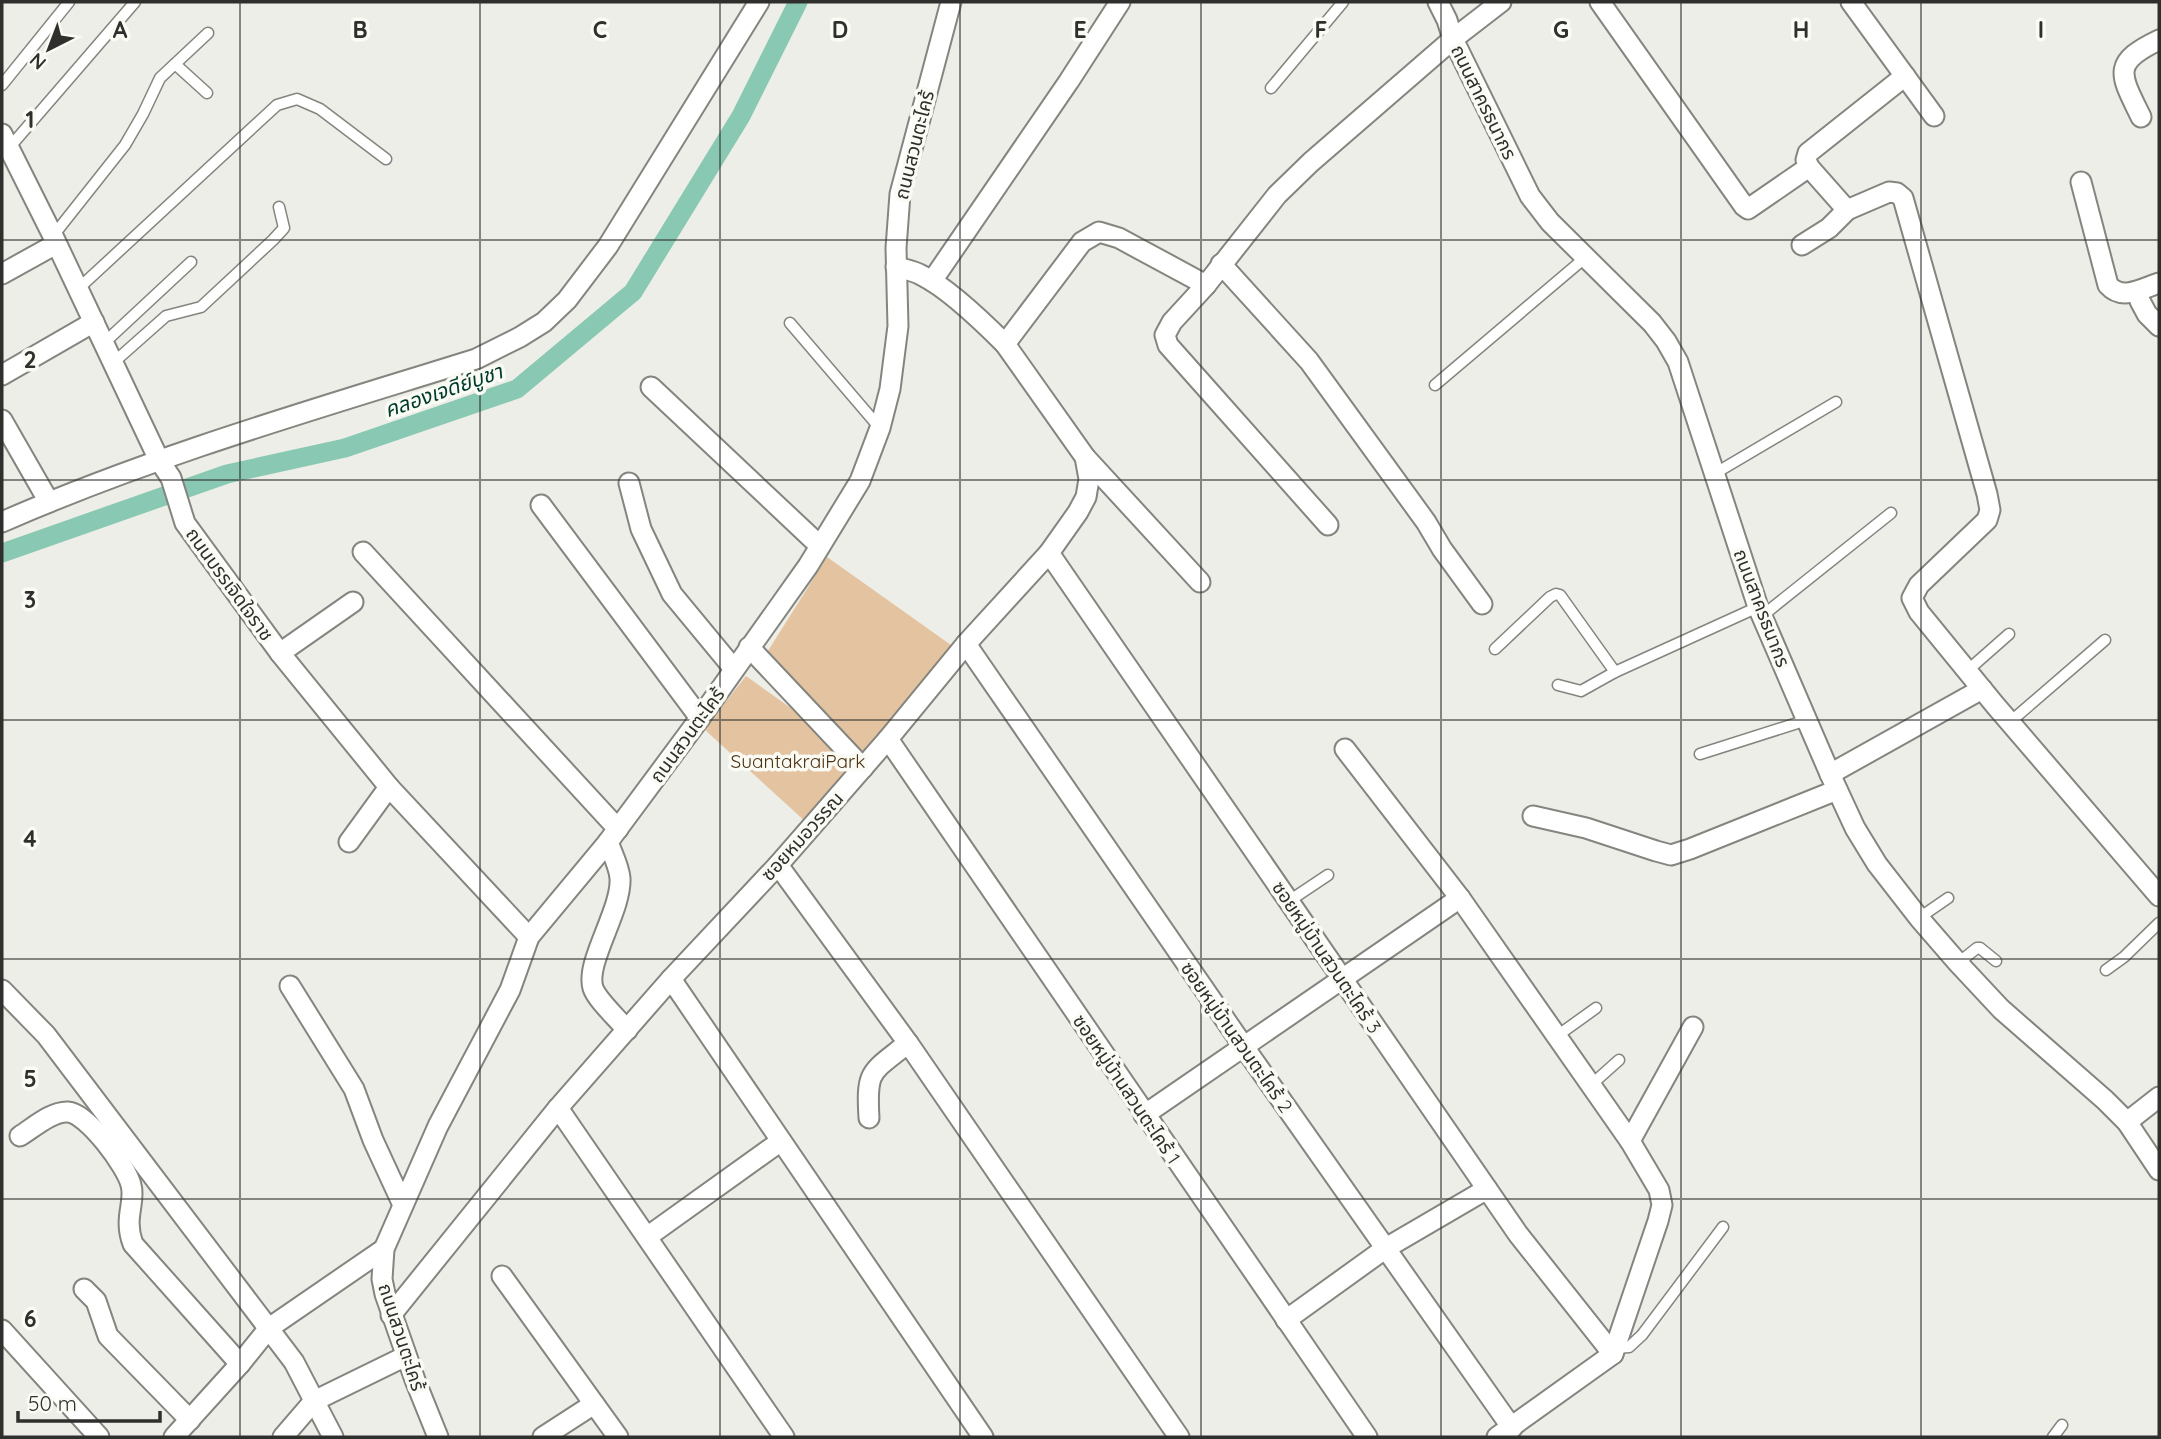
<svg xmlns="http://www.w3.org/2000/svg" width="2161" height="1439" viewBox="0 0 2161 1439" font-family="Quicksand,'Noto Sans Thai',sans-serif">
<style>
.green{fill:#e4c3a1}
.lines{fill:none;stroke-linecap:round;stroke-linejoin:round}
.canal{stroke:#89c8b2;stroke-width:19}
.lane-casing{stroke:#83857e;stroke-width:13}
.street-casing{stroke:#83857e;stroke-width:23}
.lane{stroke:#fff;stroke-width:10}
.street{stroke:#fff;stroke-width:19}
.grid{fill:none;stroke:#2f302d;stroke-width:2;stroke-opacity:0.55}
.labels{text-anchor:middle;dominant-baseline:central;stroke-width:7;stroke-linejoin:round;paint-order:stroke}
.street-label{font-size:19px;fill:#2f302d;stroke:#f9fbf4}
.park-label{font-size:19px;fill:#4d3111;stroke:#f9fbf4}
.water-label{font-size:21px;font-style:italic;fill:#003a2c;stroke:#f9fbf4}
.grid-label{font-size:23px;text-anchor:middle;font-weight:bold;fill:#2f302d;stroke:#f9fbf4;stroke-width:7;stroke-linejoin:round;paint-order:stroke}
</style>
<rect width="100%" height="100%" fill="#eceee7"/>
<!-- green -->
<path class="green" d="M827,557L958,650L807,823L704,729L746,676L858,756L766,654Z"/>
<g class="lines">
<!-- canal -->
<path class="canal" d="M2,553L227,474L345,448L517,389L633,292L741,116L798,2"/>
<!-- lane casing -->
<g class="lane-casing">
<g id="lane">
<path d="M175,64L207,93"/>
<path d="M2,85L69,2"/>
<path d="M1271,88L1343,2"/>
<path d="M9,148L135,2"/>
<path d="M53,236L125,145L143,114L160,78L208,33"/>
<path d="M78,289L277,105L297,99L320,109L386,159"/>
<path d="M790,323L879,427"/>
<path d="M104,343L191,262"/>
<path d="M113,363L166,316L201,307L273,240L284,228L279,207"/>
<path d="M1435,385L1586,257"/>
<path d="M1714,474L1836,402"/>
<path d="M1762,616L1891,513"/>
<path d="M1495,649L1550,597L1556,594L1560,595L1615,672L1758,607"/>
<path d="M1967,671L2009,634"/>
<path d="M1558,685L1581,691L1615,672"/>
<path d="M2010,722L2105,640"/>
<path d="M1700,754L1807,720"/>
<path d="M1289,901L1328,875"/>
<path d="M1919,918L1948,898"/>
<path d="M1958,963L1977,948H1980L1996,961"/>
<path d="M2106,970L2124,957L2159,923"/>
<path d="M1557,1036L1596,1008"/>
<path d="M1591,1085L1619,1060"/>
<path d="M1616,1348L1629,1347L1642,1335L1723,1227"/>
<path d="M2053,1437L2062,1425"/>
</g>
</g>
<!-- street casing -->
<g class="street-casing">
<g id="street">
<path d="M1438,2L1447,20L1453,39L1530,196L1550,222L1652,323L1666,341L1678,362L1758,607L1830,774L1855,828L1877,864L1919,918L1958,963L2001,1009L2105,1100L2127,1122L2159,1170"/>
<path d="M1600,2L1744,206L1748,209L1809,167L1806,160L1808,153L1905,76"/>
<path d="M1851,2L1934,116"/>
<path d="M2141,117C2120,74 2111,63 2159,40"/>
<path d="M2,134L53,236L159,460L171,478L185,523L280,653L389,787L529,937"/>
<path d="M1809,167L1847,210L1889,192L1897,193L1903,198L1987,494L1990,510L1987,520L1919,585L1912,598L1919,612L1995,705L2159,896"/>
<path d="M2081,182L2108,285C2122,301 2141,289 2159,283"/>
<path d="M1802,245L1829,228L1847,210"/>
<path d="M1221,264L1309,361L1426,522L1442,549L1482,604"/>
<path d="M2,274L56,244"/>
<path d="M932,281L1069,81L1120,2"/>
<path d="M2140,301L2147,314L2159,326"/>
<path d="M1005,344L1082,242L1099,232L1119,238L1206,285"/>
<path d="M2,375L94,322"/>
<path d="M651,387L820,546"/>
<path d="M2,420L49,502"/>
<path d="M1085,457L1200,582"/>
<path d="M629,483L641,529L672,594L734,669"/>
<path d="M541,505L700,718"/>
<path d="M2,522C155,455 316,409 476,359L520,337L544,322L567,300L608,246L759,2"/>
<path d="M1328,525L1168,345L1165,335L1172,322L1206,285L1277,195L1311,162L1453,39L1501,2"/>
<path d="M363,552L618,829"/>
<path d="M1049,553L1518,1234L1613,1354"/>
<path d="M966,644L1244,1047L1512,1428"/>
<path d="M749,647L863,768"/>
<path d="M280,653L353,602"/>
<path d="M888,739L1367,1437"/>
<path d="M1345,749L1460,898L1630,1141L1659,1190L1662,1205L1658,1221L1613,1354L1497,1437"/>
<path d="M1830,774L1982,689"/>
<path d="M1533,816L1586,828L1656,851L1671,855L1690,849L1837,790"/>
<path d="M349,842L389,787"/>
<path d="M608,842C612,853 619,866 620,878C622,910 585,962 593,988C597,1000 618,1019 627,1030"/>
<path d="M778,865L908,1043L1179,1437"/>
<path d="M671,979L983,1437"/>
<path d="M290,986L354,1089L373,1140L403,1205"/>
<path d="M2,990L46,1035L294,1362L333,1437"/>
<path d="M558,1108L784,1437"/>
<path d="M1144,1115L1460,898"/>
<path d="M869,1118C866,1069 871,1073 908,1043"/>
<path d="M2127,1122L2159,1097"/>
<path d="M20,1136C33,1128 52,1111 68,1112C87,1113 127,1167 131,1185C136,1203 123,1217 133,1244L240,1364"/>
<path d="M1630,1141L1693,1027"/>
<path d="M647,1237L781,1141"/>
<path d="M502,1276L618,1437"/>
<path d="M84,1289L96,1301L108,1336L190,1420"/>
<path d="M391,1315L558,1108L671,979L778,865L888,739L966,644L1049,553L1078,512L1086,497L1089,479L1085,457L1005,344C985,324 947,288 923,276C915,271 905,269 896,267"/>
<path d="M1286,1320L1386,1248L1487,1189"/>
<path d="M2,1330L99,1437"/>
<path d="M174,1437L240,1364L269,1328L384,1249"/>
<path d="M283,1437L314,1401L406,1356"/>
<path d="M438,1437L415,1380L385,1294L382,1279L384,1249L438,1126L510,990L529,937L608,842L700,718L808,566L860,481L880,428L890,389L898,326L896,248L900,194L951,2"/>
<path d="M543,1437L594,1404"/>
</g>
</g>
<!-- lane -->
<use href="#lane" class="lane"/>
<!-- street -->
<use href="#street" class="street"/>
</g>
<!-- grid -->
<path class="grid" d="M240,2V1437M480,2V1437M720,2V1437M960,2V1437M1201,2V1437M1441,2V1437M1681,2V1437M1921,2V1437M2,240H2159M2,480H2159M2,720H2159M2,959H2159M2,1199H2159"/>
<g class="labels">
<!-- street labels -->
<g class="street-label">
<text transform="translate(1484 102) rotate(64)">ถนนสาครธนากร</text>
<text transform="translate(914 145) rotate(-76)">ถนนสวนตะไคร้</text>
<text transform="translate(230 584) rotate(54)">ถนนบรรเจิดใจราช</text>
<text transform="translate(1762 608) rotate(69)">ถนนสาครธนากร</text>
<text transform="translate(687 735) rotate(-54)">ถนนสวนตะไคร้</text>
<text transform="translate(802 836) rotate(-48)">ซอยหมอวรรณ</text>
<text transform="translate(1327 957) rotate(56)">ซอยหมู่บ้านสวนตะไคร้ 3</text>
<text transform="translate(1237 1037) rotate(55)">ซอยหมู่บ้านสวนตะไคร้ 2</text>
<text transform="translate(1127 1089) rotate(56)">ซอยหมู่บ้านสวนตะไคร้ 1</text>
<text transform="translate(402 1337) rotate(72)">ถนนสวนตะไคร้</text>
</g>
<!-- park labels -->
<g class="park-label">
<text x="798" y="761">SuantakraiPark</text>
</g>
<!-- water labels -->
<g class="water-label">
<text transform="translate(443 390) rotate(-19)">คลองเจดีย์บูชา</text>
</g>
</g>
<g class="grid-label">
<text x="120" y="38">A</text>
<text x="360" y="38">B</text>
<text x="600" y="38">C</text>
<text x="840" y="38">D</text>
<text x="1080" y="38">E</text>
<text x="1321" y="38">F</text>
<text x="1561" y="38">G</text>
<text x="1801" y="38">H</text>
<text x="2041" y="38">I</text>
<text x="30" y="128">1</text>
<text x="30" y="368">2</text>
<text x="30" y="608">3</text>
<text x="30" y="847">4</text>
<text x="30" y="1087">5</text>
<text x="30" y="1327">6</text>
</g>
<!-- border -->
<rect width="2161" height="1439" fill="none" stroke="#2f302d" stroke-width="7"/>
<!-- north arrow -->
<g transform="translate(49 49) rotate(222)" stroke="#f9fbf4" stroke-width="5" paint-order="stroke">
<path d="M0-5L12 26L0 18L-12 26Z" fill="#2f302d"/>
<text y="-10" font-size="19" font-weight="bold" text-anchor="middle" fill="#2f302d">N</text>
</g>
<!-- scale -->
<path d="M18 1411v10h142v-10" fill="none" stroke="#2f302d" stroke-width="3.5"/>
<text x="28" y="1411" font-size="21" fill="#2f302d" stroke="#f9fbf4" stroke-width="5" paint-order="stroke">50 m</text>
</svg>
